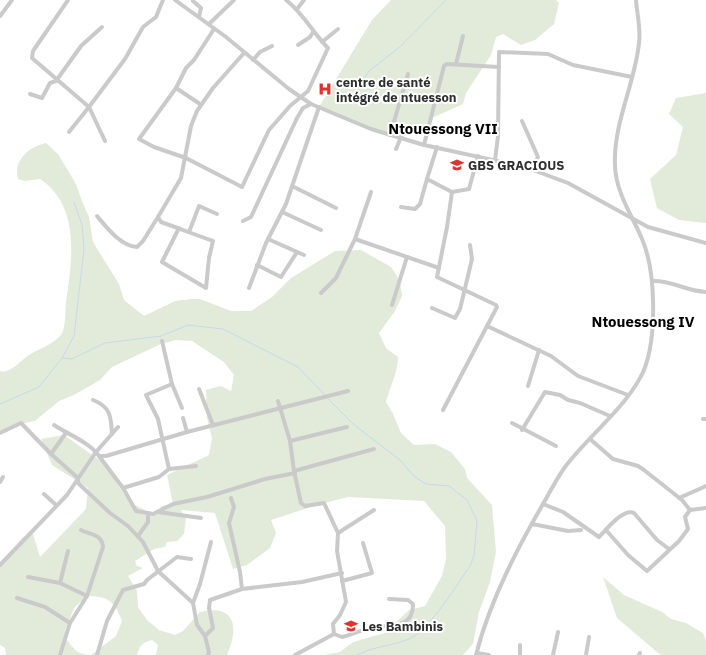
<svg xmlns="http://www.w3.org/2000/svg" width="706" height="655" viewBox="0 0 706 655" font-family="'IBM Plex Sans',sans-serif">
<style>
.green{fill:#e2ebda;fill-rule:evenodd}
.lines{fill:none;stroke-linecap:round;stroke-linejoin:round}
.stream{stroke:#c6d9eb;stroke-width:1}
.minor{stroke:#cacaca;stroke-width:4}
.labels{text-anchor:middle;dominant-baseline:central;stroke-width:4;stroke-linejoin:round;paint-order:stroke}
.poi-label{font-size:13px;font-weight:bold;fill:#2d2d2d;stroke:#fff;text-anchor:start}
.quarter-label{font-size:15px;font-weight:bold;fill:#000;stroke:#fff}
</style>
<rect width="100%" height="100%" fill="#fff"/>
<!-- green -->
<g class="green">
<path d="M391,0H556L559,3L554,24L535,40L521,45L503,34L496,37L491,55L466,93L463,104L432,118L422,132L401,137L390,135L319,107L372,20Z"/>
<path d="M706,93V223L679,220L657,208L650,179L676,155L683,127L669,114L676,98Z"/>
<path d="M46,143L58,154L76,184L82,201L89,217L93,242L119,284L124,300L144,316L175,301L191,299H200L231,311H251L272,297L291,278L335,251L361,250L391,267L400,281L402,296L395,311L379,333L386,348L398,357C398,373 390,386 386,402L393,414L401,433L414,445L435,444L451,452L465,469L467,478L492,505L496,552L490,582L479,612L473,644L463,655H324L340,652L353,642L385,633L409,610L425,606L442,576L446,559L445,526L424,501L348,497L317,505L271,520L276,533L270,548L247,565L233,569L215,513L181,510L186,519L184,534L177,541L167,542L165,547L154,549L135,561L137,566L143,568L128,576L137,591L138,607L147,620L159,630L175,635L183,631L200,612C236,603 239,628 227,655H156L158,645L152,640C143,642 139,646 137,655H6L5,648L0,645V566L23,537L33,534L40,557L86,509L88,488L52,465L41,439L64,435L105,464L129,502L155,515L159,512L161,506L173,504L167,475L209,455L212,438L207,418L206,390L221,386L231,391L234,375L224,362L192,341L176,340L161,344L112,367L100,380L74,395L59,401L35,421L19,424L0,434V371C9,374 19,363 26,357C37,349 51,346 61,335C66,328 65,310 66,302C72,261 81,206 40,179L25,181L18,179C13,161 28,147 46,143ZM87,596C109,596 115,602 122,621L116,636L91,655L83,654L76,651L66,639L65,631L74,608Z"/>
<path d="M603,577L624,595L662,612L671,619L686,623L703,633L706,641V655H662L658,653L617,618Z"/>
</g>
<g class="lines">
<!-- stream -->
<g class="stream">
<path d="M355,96L368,72L401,46L446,0"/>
<path d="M62,358L72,359L105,343L161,336L188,325L223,329L298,367L325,395"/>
<path d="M328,399L353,424L400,460L415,477L426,484L449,486L467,500L477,521L474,556L470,566C457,584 430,629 411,638C394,646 374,646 357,655"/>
<path d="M0,404L39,387L62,358L74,336L84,249L82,225L74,202"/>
</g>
<!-- minor -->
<g class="minor">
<path d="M68,0L33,51L32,58L89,107L125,59L143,27L156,17L163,0"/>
<path d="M175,0L226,37L289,89L311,104L371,129L424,145L525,167L568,183L648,227L706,243"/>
<path d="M193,1L201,8L199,17"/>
<path d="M297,9L304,0"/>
<path d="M0,16L12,0"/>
<path d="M209,24L234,0"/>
<path d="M214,29L194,60L186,68L176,88L139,139L154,147L186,158L242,187L269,130L290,106L308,91L328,48C313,33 303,13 286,0"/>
<path d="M322,42L338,29"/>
<path d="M298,45L310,37L313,32"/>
<path d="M253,60L260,52L272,46"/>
<path d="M456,64L463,36"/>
<path d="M176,88L200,104"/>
<path d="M30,94L42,98L50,83L56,81L81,46L102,27"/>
<path d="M89,107L105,141"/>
<path d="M522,121L538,157L532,170"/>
<path d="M69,132L89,107"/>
<path d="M390,135L408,74"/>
<path d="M424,145L444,66L447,64L499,67"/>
<path d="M437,147L427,179L452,192"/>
<path d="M396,149L401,137"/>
<path d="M495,160L498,136L499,52L548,54L573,65L632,77"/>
<path d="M292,186L336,208"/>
<path d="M401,207L415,209L420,204L427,179"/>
<path d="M282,212L321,230"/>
<path d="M97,216C107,228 121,246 137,247L143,241L158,217"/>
<path d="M243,221L251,217L297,118L303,108L311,104"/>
<path d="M179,228L162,262L206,288L209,258L213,241C196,235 178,228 161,222L158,217L181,178L191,126L197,111L213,88L244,53"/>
<path d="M189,232L199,206L217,214"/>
<path d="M268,239L304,255"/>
<path d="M355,239L371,192"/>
<path d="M257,265L281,277L297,252"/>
<path d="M652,281C672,280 685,291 706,292"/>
<path d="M249,288L266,243L286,204L319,107"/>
<path d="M321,293L336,278L355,239L439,268"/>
<path d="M392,305L407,257"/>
<path d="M432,308L455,318L460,309L472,259L470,245"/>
<path d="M487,326L551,356L578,376L628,395"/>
<path d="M162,341L172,384L182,408"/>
<path d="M528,386L539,350"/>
<path d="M199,389L213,425"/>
<path d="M93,400C111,407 111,417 112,434"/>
<path d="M278,401L290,441L294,471L301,503L305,506L324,503L338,533L337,551L346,602L340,615L333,624L334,634L342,637C353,634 364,629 376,627C393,623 413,629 413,604L408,600L389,599"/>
<path d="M443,410L497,307L496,305L437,277L447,227L452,192L469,189L478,156"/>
<path d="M703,419H706"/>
<path d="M512,423L556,446"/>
<path d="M54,425C69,435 89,442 99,456H106L187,432L183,418"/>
<path d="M522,430L545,392L560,395L568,400L580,403L610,416"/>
<path d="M187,432L348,391"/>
<path d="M0,433L21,423L51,454L78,478V483L110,513L128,526L143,542L158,571L193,603L197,625L205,636L209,652L208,655"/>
<path d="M590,439L613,459L638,466L644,470L682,500L690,510L706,508"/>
<path d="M290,441L347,427"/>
<path d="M51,454L66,433"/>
<path d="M99,456L123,488L136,511L153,514L173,504L207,497L265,479L295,473"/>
<path d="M169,469L158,419L146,395L172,384"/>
<path d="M294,471L374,449"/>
<path d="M0,482L3,477"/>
<path d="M123,488L159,477L169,469L196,466"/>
<path d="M44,494L56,505"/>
<path d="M231,498L234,507L229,523L240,572L242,589"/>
<path d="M679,498L706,486"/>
<path d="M543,504L563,512L599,537C607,529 623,508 634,513L657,540L669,549"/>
<path d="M158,512L201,518"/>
<path d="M532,524L568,531L581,530"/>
<path d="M606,530L628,555L647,571L679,541L688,529L685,517L690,510"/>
<path d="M338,533L374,510"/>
<path d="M138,536L148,522V513"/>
<path d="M68,551L60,583L87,596"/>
<path d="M0,565L67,495L96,452L118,427"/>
<path d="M28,577L60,583"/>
<path d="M342,581L372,573L363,543"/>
<path d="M17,598L45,607L70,623"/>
<path d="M193,603L200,584L211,542"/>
<path d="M205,636L213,628L209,608L210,600L242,589L302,582L342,573"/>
<path d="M477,653L489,655"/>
<path d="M60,655L70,623L87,596L103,547C102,534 91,535 81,530"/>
<path d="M97,655L107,621L123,590L144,584L147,580L177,557L191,559"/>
<path d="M295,655L334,634"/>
<path d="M476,655C489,604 513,556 539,511C548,496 555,481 565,467C588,436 629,405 644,370C657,337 656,271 642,239C632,215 616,193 615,166C613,123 635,84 639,43C641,29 637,14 636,0"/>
<path d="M520,655V645"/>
<path d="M553,655L558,632"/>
<path d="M586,655L589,637"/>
<path d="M639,655L640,653"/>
</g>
</g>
<!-- icons -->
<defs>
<g id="hospital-bare" transform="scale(1.08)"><path d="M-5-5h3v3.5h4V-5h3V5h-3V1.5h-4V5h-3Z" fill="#e4312f" stroke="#fff" stroke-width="2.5" paint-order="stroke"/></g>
<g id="school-bare" transform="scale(1.08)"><path d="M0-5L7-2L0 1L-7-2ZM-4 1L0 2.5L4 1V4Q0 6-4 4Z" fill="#e4312f" stroke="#fff" stroke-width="2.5" paint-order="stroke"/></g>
</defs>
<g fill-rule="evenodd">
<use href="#hospital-bare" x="325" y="89"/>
<use href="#school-bare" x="457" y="165"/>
<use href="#school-bare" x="351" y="626"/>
</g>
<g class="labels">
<!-- poi labels -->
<g class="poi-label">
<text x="336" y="82">centre de santé<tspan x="336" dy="15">intégré de ntuesson</tspan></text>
<text x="468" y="165">GBS GRACIOUS</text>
<text x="362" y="626">Les Bambinis</text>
</g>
<!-- quarter labels -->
<g class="quarter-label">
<text x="443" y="128">Ntouessong VII</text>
<text x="643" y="321">Ntouessong IV</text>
</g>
</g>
</svg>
